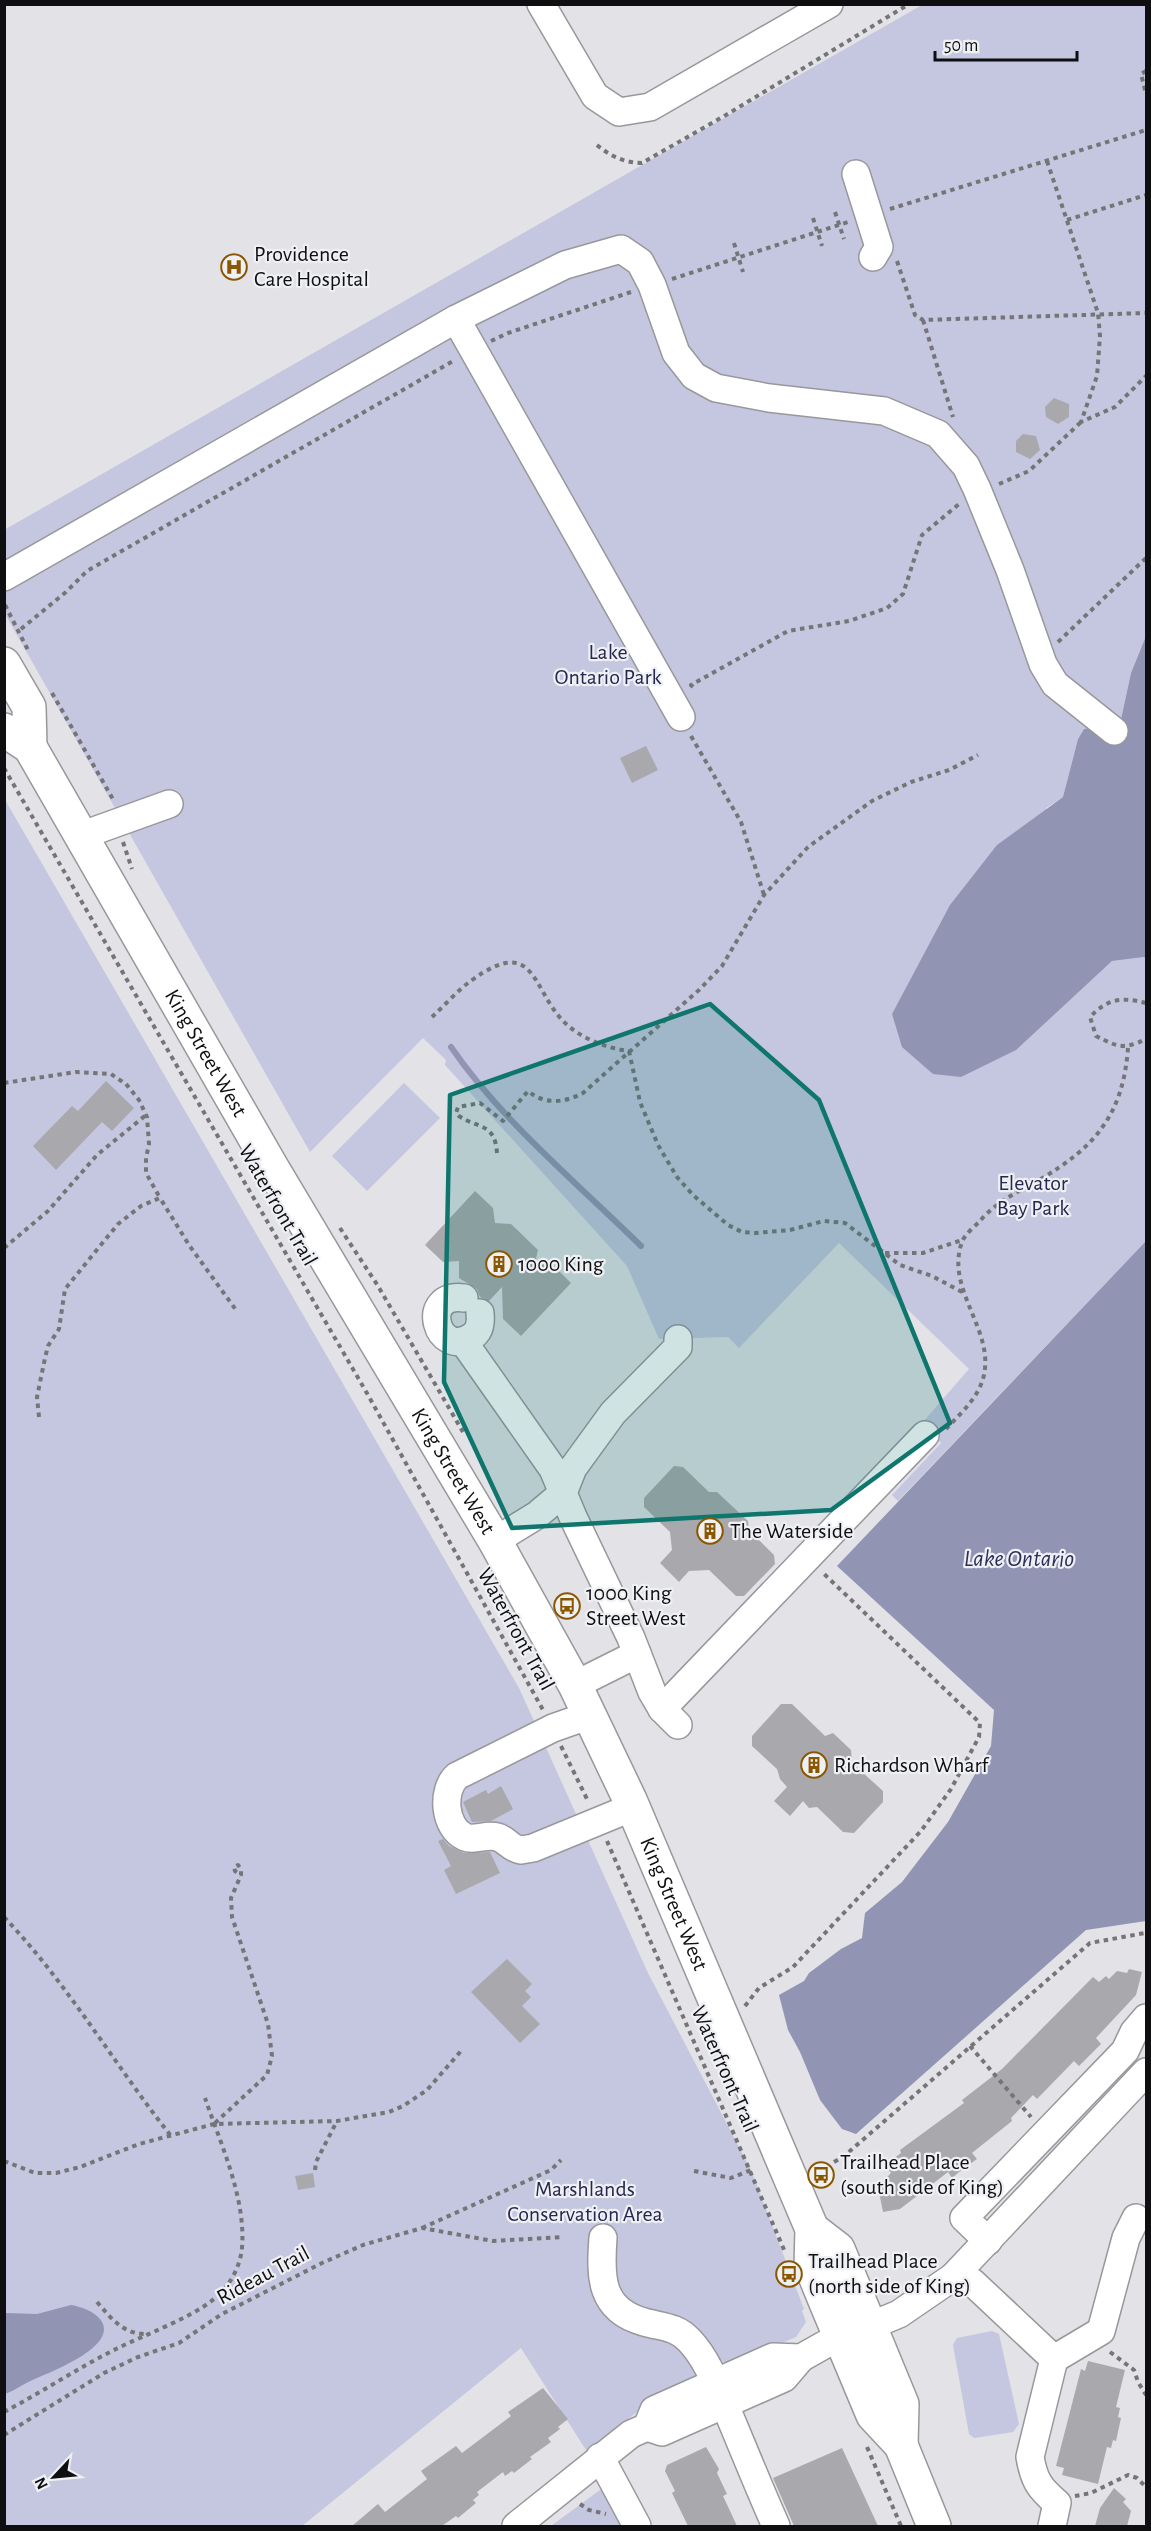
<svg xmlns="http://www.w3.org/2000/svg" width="1151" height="2531" viewBox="0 0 1151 2531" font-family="'Alegreya Sans',sans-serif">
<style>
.green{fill:#c4c7df}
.water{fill:#9194b2}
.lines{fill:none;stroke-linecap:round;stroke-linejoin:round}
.stream{stroke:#9194b2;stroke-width:6}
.building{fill:#a9a9ad}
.minor-casing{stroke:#98989c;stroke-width:30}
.major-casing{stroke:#98989c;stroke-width:36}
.path{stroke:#757578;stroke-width:4;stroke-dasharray:4.5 4.5;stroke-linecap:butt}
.minor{stroke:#fff;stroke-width:27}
.major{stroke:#fff;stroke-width:33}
.marked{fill:#0f766e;fill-opacity:0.2;stroke:#0f766e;stroke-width:4.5;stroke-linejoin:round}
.labels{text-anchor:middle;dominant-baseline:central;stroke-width:4.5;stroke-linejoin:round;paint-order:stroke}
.poi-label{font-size:22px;fill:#0f0f11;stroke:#eff0f4;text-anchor:start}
.park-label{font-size:22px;fill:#272751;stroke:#eff0f4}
.street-label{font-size:22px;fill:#0f0f11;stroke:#eff0f4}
.water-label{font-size:24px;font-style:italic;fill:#2e2e59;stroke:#eff0f4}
</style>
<rect width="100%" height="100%" fill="#e2e2e7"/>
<!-- green -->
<g class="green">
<path d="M922,5H1146V636L1131,673L1120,724L1110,735L1084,729L1078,739L1063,797L1046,808L1055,1013L1112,961L1144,957L1146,959V1241L898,1501L892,1495L941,1443L922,1423L969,1369L839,1243L739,1348L728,1337L659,1339L627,1266L445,1065L446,1060L423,1038L310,1152L5,614L4,530Z"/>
<path d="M4,798L519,1688L648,1973L751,2170L804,2309L802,2311L806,2322L796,2337L729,2365L719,2359L697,2368L694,2380L648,2404L586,2450L521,2348L302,2526H5Z"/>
<path d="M404,1083L440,1118L367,1191L332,1156Z"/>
<path d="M992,2331L999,2334L1019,2424L1013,2432L974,2438L969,2434L953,2345L957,2338Z"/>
<path d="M604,2487L620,2526H551Z"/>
</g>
<!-- water -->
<g class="water">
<path d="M1146,636V959L1144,957L1112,961L1016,1050L961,1077L933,1074L902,1047L892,1014L950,905L997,845L1063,797L1078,739L1084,729L1120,724L1131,673Z"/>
<path d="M1146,1241V1921L1086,1930L856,2134L842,2129L820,2100L800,2052L788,2030L779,1995L804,1981L809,1973L841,1949L862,1938L865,1913L902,1882L948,1822L991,1746L994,1710L837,1566Z"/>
<path d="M71,2305C82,2307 93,2311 100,2319C121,2345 53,2371 37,2378C26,2382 16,2390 5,2394V2313L37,2314Z"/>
</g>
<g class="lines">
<!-- stream -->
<path class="stream" d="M451,1047C502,1121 577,1183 641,1246"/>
</g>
<!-- building -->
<g class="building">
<path d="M1054,398L1069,404V417L1058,424L1046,417L1045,407Z"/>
<path d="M1023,434L1036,436L1040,450L1030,459L1016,452V441Z"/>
<path d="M646,746L658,770L632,783L620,758Z"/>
<path d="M106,1081L134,1108L112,1131L102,1122L56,1170L33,1146L72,1106L78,1111Z"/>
<path d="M475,1191L493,1208L495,1223L511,1224L538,1250L535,1263L555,1267L571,1283L521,1336L503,1319L502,1287L489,1301L480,1297L477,1289L459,1278V1261L443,1262L425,1245Z"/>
<path d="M674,1466L683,1467L709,1492H717L748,1521L749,1530L774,1555L775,1564L744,1596H736L709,1570L689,1571L679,1582L660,1563L672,1550L670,1532L644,1507V1498Z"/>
<path d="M781,1704H792L825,1736L833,1733L851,1750L852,1763L883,1791V1802L854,1833L843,1832L817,1807L809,1808L803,1801L790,1816L774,1801L787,1787L780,1779L777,1769L752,1746V1736Z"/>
<path d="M501,1786L513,1809L491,1821L472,1822L463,1802L486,1790L488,1794Z"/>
<path d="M443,1839L449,1846L464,1853L490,1852L500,1873L456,1894L444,1870L451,1866L438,1841Z"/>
<path d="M507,1959L532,1984L525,1991L531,1997L522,2006L540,2024L520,2043L471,1992Z"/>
<path d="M1129,1969L1142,1972L1136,1995L1096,2038L1101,2044L1079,2066L1074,2061L1037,2099L1033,2095L1011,2118L1012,2121L972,2153L977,2159L959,2172L952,2178L948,2172L900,2209L883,2212L878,2187L891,2173L885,2165L901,2153L900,2150L964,2103L962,2100L1002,2069L1093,1977L1099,1982L1106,1976L1109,1979L1117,1971L1127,1973Z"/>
<path d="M313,2173L315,2187L298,2190L295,2176Z"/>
<path d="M1088,2361L1125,2370L1116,2407L1120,2408L1118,2417L1121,2418L1116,2441L1113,2440L1111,2448L1107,2447L1098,2484L1062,2475L1064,2468L1056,2466L1081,2369L1085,2371Z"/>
<path d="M543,2388L568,2419L558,2427L560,2429L548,2438L551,2442L530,2457L532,2459L514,2473L512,2471L505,2476L503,2472L477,2492L479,2495L473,2500L476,2503L458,2518L456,2516L442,2526H352L378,2504L385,2512L427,2479L421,2471L456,2446L462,2453L511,2416L508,2412Z"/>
<path d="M706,2447L719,2469L717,2473L727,2494L723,2496L737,2526H688L672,2493L675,2491L665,2471L667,2465Z"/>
<path d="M842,2448L878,2526H794L773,2478Z"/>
<path d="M1114,2488L1126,2499L1123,2502L1131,2511L1127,2526H1095L1100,2508Z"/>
</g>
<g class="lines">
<!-- minor casing -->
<g class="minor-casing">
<g id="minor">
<path d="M541,4L595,96L619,112L650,107L829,4"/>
<path d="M856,174L879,247L873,257"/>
<path d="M456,319L681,717"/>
<path d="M4,577L456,319L565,265L621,249L640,262L652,285L676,353L694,376L716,388L769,398L884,411L938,434L966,466L977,489L1010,570L1043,664L1055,684L1114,731"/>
<path d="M80,836L169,804"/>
<path d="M464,1298C418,1292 437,1359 471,1337C480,1332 481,1322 480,1313"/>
<path d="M463,1341L553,1469L573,1517L631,1638L652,1692L662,1709L678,1725"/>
<path d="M495,1541L537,1515L563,1493L573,1468L613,1413L678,1347V1339"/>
<path d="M575,1685L637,1654"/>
<path d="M662,1709L925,1435"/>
<path d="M590,1715L553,1728L457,1776C441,1790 444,1828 465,1837C474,1841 486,1834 497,1837C506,1839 511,1849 521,1850L533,1848L633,1807"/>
<path d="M603,2238C600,2277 600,2310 644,2322C661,2327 676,2326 689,2340C709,2361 719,2391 730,2417C745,2453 760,2490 776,2526"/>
<path d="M988,2241L964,2218L1125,2051L1134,2032L1146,2018"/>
<path d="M953,2277L972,2282L1054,2359L1030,2457C1034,2480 1039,2488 1057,2503L1052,2526"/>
<path d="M1054,2359L1101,2331L1126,2238L1136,2218"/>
<path d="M647,2427L654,2410L773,2357L801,2358"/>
<path d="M600,2457L637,2526"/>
<path d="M516,2526L631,2434L647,2427L662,2432L784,2378L801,2358L824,2345L899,2314L953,2277L1146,2072"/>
</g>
</g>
<!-- major casing -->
<g class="major-casing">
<g id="major">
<path d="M4,664L29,707L30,747"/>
<path id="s1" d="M4,730L30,747L271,1166L495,1541L575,1685L630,1800L812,2229L811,2266L824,2298L873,2415L901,2445L934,2526"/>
<path d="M812,2229L838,2249L902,2404L901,2445"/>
</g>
</g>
<!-- path -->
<g class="path">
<path d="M1146,71L1141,74L1146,94"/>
<path d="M597,145C610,156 625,163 642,163L726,115L909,4"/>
<path d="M1047,161L1098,313L1100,336L1097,376L1081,422L1115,407L1146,376"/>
<path d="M890,209L1146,130"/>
<path d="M835,212L844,239"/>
<path d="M813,218L822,246"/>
<path d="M1067,220L1146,195"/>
<path d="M734,243L743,272"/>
<path d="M897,261L915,315L923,320L1146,313"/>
<path d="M672,279L848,222"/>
<path d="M923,320L953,417"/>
<path d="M491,341L508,333L631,292"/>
<path d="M999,484L1029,471L1081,422"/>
<path d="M5,605L29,652"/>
<path d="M21,629L66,592L87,571L455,360"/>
<path d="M1058,642L1146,558"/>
<path d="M693,687L691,685L788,631L849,621L887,608L903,594L922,535L959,504"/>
<path d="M52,693L114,801"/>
<path d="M691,736L741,822L764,895"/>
<path d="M4,768L368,1395L543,1710"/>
<path d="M123,842L132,869"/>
<path d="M1146,1003C1122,997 1108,998 1090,1017L1096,1036C1118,1047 1123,1050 1146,1039"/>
<path d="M432,1017C445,1005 458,990 472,980C535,935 531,987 563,1021C580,1038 605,1048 629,1051"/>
<path d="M629,1051L640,1102L658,1145L677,1177L693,1195L728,1225L742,1232L755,1233L790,1230L824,1221L845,1223L900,1265L932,1276L964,1293"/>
<path d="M4,1083L76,1072L111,1074L126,1084L139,1100L147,1117L149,1144L146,1158V1173L160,1198"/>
<path d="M497,1153C495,1123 479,1129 459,1116L456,1113L458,1107L480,1103L503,1121L528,1091C545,1105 564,1103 583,1093L699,990L722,966L764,895L808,847L872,801L911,782L949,770L978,755"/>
<path d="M340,1228L378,1286L463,1432"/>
<path d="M4,1248L48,1211L97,1155L146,1115"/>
<path d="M885,1253H923L962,1240"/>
<path d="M39,1417L37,1397L45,1358L48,1346L59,1329L65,1289L118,1224L141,1206L160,1198L189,1245L236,1310"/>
<path d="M946,1429C959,1415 975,1401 982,1382C999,1333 944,1291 962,1242C965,1234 974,1227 980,1221C996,1202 1017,1192 1039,1180C1096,1147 1123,1114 1128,1048"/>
<path d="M561,1746L588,1801"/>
<path d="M607,1841L785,2252"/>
<path d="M4,1917C68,1984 114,2064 171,2136"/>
<path d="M745,2006L759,1988L793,1967L921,1831L951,1789L979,1737L980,1723L822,1572"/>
<path d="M970,2046L1031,2117"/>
<path d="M215,2123L267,2075L272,2056L268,2024L232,1917L231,1898L241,1875V1869L238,1865L234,1867L235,1871L241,1875"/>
<path d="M4,2161L35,2173H56L80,2167L139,2144L214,2124L337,2121L389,2112L403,2106L427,2090L461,2051"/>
<path d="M834,2162L843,2157L1090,1943L1145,1933L1146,1935"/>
<path d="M315,2170L316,2162L337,2121"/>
<path d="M694,2171L731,2178L751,2170"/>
<path d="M422,2228L551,2170L561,2160"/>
<path d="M97,2302C111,2318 122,2333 144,2334"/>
<path d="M1110,2352L1134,2370L1138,2382L1146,2395"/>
<path d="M4,2412C42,2392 78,2368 116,2349C144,2335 191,2318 214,2299C229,2287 240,2268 242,2248C246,2198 221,2145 205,2098"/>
<path d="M4,2435L104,2373L138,2357L179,2343L222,2314L322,2263L363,2245L422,2228L493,2241L562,2237"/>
<path d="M867,2447L901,2526"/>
<path d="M1075,2496L1091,2493L1128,2475L1137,2478L1146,2487"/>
<path d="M580,2504L589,2510L606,2514"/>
</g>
<!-- minor -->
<use href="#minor" class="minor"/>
<!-- major -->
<use href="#major" class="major"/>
</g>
<!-- marked area -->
<path class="marked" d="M710,1004L819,1100L950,1423L831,1510L512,1528L444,1382L450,1095Z"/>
<!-- icons -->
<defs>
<g id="hospital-ring" transform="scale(1.35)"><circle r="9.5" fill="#eff0f4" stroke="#8a5700" stroke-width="1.5"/><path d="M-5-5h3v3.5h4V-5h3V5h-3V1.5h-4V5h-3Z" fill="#8a5700"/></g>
<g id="building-ring" transform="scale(1.35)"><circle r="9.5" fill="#eff0f4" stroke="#8a5700" stroke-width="1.5"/><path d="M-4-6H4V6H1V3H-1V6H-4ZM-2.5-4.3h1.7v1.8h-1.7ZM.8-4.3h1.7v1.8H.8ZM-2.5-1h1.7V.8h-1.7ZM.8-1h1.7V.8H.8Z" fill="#8a5700"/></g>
<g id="bus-ring" transform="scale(1.35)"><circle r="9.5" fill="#eff0f4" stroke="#8a5700" stroke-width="1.5"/><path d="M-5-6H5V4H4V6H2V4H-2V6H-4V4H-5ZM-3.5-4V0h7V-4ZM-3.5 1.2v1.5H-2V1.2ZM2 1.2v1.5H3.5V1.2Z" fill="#8a5700"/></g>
</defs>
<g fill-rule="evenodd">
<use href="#hospital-ring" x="234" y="267"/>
<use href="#building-ring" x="499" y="1264"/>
<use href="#building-ring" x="710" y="1531"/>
<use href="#bus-ring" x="567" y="1606"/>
<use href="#building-ring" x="814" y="1765"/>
<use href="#bus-ring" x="821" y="2175"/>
<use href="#bus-ring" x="789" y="2274"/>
</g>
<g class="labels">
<!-- poi labels -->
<g class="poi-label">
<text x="254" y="254">Providence<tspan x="254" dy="25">Care Hospital</tspan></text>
<text x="518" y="1264">1000 King</text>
<text x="730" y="1531">The Waterside</text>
<text x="586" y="1593">1000 King<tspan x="586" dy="25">Street West</tspan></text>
<text x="834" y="1765">Richardson Wharf</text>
<text x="840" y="2162">Trailhead Place<tspan x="840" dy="25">(south side of King)</tspan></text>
<text x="808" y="2261">Trailhead Place<tspan x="808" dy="25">(north side of King)</tspan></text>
</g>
<!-- park labels -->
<g class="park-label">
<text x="608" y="652">Lake<tspan x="608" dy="25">Ontario Park</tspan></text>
<text x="1033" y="1183">Elevator<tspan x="1033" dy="25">Bay Park</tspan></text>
<text x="585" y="2189">Marshlands<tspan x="585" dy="25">Conservation Area</tspan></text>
</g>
<!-- street labels -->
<g class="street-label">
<text stroke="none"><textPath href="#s1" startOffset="384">King Street West</textPath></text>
<text transform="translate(278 1205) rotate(60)">Waterfront Trail</text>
<text stroke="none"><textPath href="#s1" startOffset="870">King Street West</textPath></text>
<text transform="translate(516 1629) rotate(61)">Waterfront Trail</text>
<text stroke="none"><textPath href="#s1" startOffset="1356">King Street West</textPath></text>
<text transform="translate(725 2069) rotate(66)">Waterfront Trail</text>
<text transform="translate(263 2275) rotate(-28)">Rideau Trail</text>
</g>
<!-- water labels -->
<g class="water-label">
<text x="1019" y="1559">Lake Ontario</text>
</g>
</g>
<!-- border -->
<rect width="1151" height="2531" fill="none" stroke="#0f0f11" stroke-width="12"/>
<!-- north arrow -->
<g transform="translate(54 2477) rotate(244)" stroke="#eff0f4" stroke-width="4.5" paint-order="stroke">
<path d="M0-4.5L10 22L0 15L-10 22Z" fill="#0f0f11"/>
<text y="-9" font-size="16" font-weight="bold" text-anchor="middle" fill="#0f0f11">N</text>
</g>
<!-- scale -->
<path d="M935 51v9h142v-9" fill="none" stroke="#0f0f11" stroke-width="3"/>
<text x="944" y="51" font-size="18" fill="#0f0f11" stroke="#eff0f4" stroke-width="4.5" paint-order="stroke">50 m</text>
</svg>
